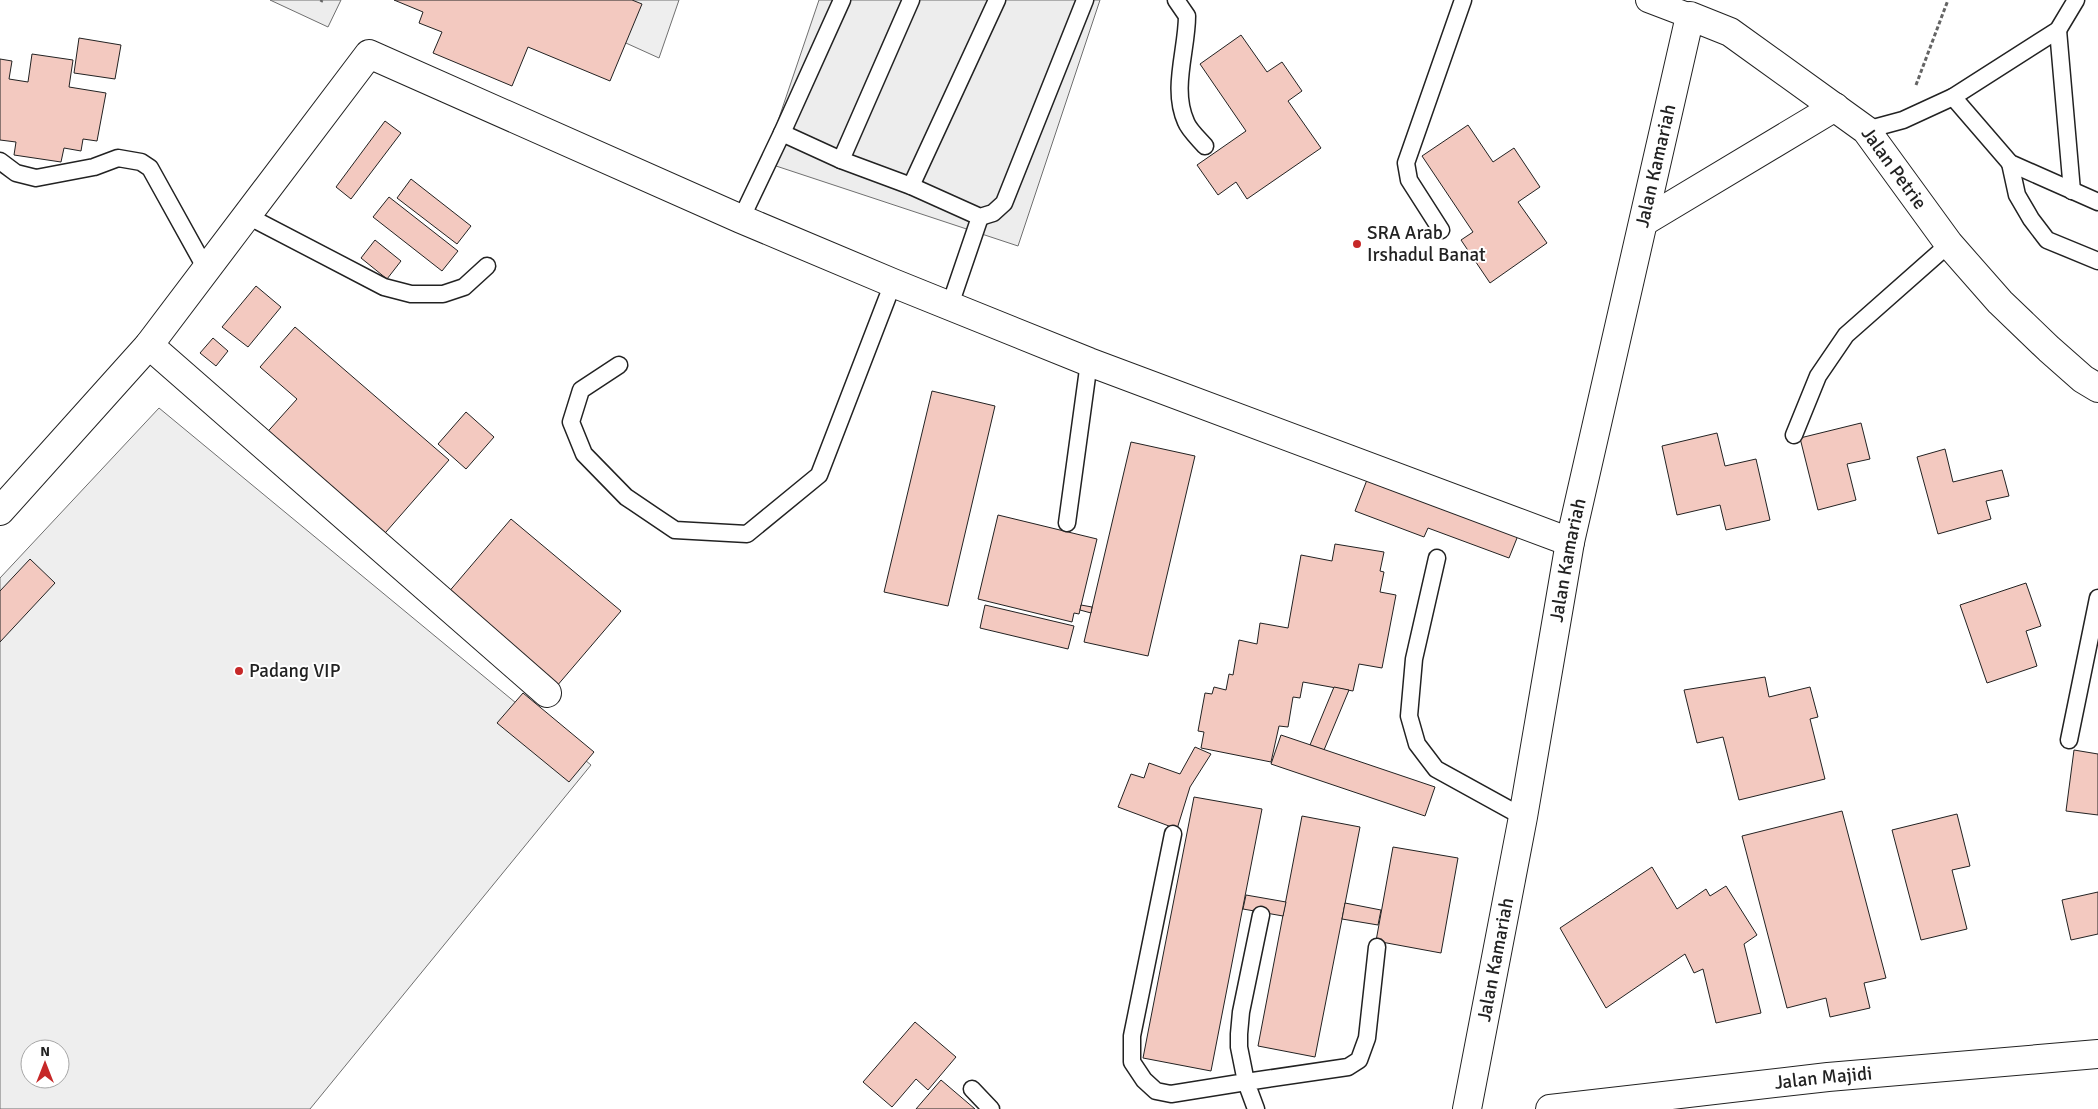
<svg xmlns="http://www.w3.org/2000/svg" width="2098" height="1109" viewBox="0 0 2098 1109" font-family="Signika,sans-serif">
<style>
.green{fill:#eee;stroke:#6f6f6f;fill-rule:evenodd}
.parking{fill:#ededed;stroke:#6f6f6f}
.building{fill:#f3c9c0;stroke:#222}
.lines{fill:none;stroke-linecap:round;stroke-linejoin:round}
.service-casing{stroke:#222;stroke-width:19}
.pedestrian-casing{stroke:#222;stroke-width:26}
.minor-casing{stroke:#222;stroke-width:30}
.tertiary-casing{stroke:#222;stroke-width:30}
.path{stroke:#646464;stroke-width:3;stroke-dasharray:4 2.5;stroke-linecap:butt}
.service{stroke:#fff;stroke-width:16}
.pedestrian{stroke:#fff;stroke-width:24}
.minor{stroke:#fff;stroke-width:28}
.tertiary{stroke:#fff;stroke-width:28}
.poi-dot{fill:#c62828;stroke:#fff;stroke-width:2}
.labels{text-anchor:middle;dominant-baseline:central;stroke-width:4;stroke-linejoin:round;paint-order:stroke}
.street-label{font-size:19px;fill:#222;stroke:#fff}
.poi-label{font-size:19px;fill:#222;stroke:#fff;text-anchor:start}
</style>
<rect width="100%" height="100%" fill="#fff"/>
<!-- green -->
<g class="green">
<path d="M531,0H679L659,58Z"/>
<path d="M159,408L591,765L310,1109H0V578ZM30,1049H60V1079H30Z"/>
</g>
<!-- parking -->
<g class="parking">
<path d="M270,0H341L328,27Z"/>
<path d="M819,0H1100L1018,246L764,162Z"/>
</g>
<!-- building -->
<g class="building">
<path d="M394,0H632L642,4L610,81L528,47L512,86L433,53L442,32L419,23L423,12Z"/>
<path d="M1241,35L1267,72L1282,62L1302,91L1288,101L1321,148L1247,199L1236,182L1218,195L1197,165L1246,131L1200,64Z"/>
<path d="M79,38L121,45L115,79L74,73Z"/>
<path d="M32,54L73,60L69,87L106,93L97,141L83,139L81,151L64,148L61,162L14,155L16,142L0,140V59L12,61L9,79L28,82Z"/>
<path d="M385,121L401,133L351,199L336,187Z"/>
<path d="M1468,125L1493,162L1514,148L1540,187L1518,202L1547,243L1490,283L1461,240L1473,232L1422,156Z"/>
<path d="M411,179L471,226L457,244L397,198Z"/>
<path d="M389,197L458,251L442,271L373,217Z"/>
<path d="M375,240L401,261L387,279L361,258Z"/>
<path d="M256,286L281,307L248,347L222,327Z"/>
<path d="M295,327L449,460L379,540L262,438L297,399L260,367Z"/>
<path d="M213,338L228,351L216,366L200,353Z"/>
<path d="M932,391L995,406L948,606L884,592Z"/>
<path d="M466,412L494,437L466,469L438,444Z"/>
<path d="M1861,423L1870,459L1847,464L1856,500L1818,510L1800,438Z"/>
<path d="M1717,433L1725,466L1756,459L1770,520L1726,530L1720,505L1677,515L1662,446Z"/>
<path d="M1131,442L1195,456L1148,656L1084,642Z"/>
<path d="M1945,449L1953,482L2002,470L2009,496L1986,501L1991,519L1938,534L1917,457Z"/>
<path d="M1370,472L1521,528L1509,558L1428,528L1424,537L1355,511Z"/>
<path d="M998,515L1097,539L1079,614L1074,613L1072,622L978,599Z"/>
<path d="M511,519L621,611L556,687L447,594Z"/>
<path d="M1335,544L1384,552L1380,571L1384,572L1380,592L1396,595L1382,668L1359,664L1353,691L1303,682L1300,698L1293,697L1288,727L1279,726L1271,762L1201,748L1204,732L1198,731L1205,693L1212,694L1214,687L1226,690L1229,674L1233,675L1239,640L1257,644L1260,623L1288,628L1301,555L1332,561Z"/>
<path d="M30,559L55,583L0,642V591Z"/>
<path d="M2026,583L2041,626L2026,631L2037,666L1987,683L1960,605Z"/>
<path d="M985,605L1074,626L1068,649L980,628Z"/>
<path d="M1081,605L1092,607L1091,613L1080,610Z"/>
<path d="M1765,677L1769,697L1810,687L1818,717L1810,719L1825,779L1739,800L1723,737L1697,743L1684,690Z"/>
<path d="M1334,687L1349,690L1324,750L1310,745Z"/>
<path d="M523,693L594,752L569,782L497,723Z"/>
<path d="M1281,735L1435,787L1425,816L1271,764Z"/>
<path d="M1195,747L1211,754L1190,787L1177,829L1118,807L1131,774L1144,778L1149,763L1180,774Z"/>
<path d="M2074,750L2098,754V815L2066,811Z"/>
<path d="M1194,797L1262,809L1211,1071L1143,1058Z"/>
<path d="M1842,811L1886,978L1864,983L1870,1008L1830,1017L1826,998L1787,1008L1742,836Z"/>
<path d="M1957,814L1970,866L1952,870L1967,929L1921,940L1892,830Z"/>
<path d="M1302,816L1360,827L1315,1057L1258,1046Z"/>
<path d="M1393,847L1458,858L1441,953L1376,941Z"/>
<path d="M1652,867L1677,909L1706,889L1710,896L1726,886L1757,935L1744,944L1761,1013L1716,1023L1703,969L1694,973L1685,954L1606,1008L1560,928Z"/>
<path d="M2098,892V934L2071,940L2062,900Z"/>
<path d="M1246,895L1286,902L1283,916L1243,909Z"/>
<path d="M1345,903L1381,910L1378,925L1342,919Z"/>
<path d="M915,1022L956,1057L928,1090L916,1079L892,1107L863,1082Z"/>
<path d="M941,1080L975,1109H916Z"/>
</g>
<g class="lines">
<!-- service casing -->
<g class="service-casing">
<g id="service">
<path d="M1176,0L1187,16C1187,50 1171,89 1186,122C1189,130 1199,139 1205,146"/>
<path d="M2058,30L2072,191"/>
<path d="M1953,97L2010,163L2098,202"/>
<path d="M1866,130L1903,120L1953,97L2058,30L2076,0"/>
<path d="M782,133L841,160L911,186L980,217L993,213L1004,203L1085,0"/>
<path d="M841,160L911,0"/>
<path d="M0,161L16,173L36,178L94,167L118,158L141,162L150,168L206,269"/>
<path d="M2010,163L2017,195L2031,219L2047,240L2098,261"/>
<path d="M911,186L997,0"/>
<path d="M246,215L384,287L411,294H443L464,287L487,266"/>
<path d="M741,219L782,133L842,0"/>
<path d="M1441,230L1409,180L1406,163L1463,0"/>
<path d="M950,305L980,217"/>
<path d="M619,365L581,390L571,422L584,454L626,497L675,530L747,534L819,475L893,283"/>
<path d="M1794,435L1818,376L1846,335L1949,244"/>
<path d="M1067,523L1089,362"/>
<path d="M1437,558L1414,659L1409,716L1417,744L1436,769L1523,817"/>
<path d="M2069,740L2098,598"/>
<path d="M1173,834L1132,1036V1062L1144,1080L1156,1091L1171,1094L1246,1082L1239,1047V1034L1241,1012L1261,915"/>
<path d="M972,1089L991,1109"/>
<path d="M1256,1109L1246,1082L1348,1067L1359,1060L1367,1038L1377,947"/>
</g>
</g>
<!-- pedestrian casing -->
<g class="pedestrian-casing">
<path id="pedestrian" d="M1648,0L1690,16"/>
</g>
<!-- minor casing -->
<g class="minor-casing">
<g id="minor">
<path d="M149,345L547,693"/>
<path d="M0,511L149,345L369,54L741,219L893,283L1089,362L1570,542"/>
</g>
</g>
<!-- tertiary casing -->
<g class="tertiary-casing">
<g id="tertiary">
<path d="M1645,221L1835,107"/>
<path id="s1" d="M1467,1109L1523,817L1570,542L1690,16L1730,32L1866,130L1949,244L2000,302L2049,349L2083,379L2098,388"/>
<path id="s2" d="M1550,1109L1828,1077L2098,1054"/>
</g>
</g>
<!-- path -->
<g class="path">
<path d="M321,2L322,0"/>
<path d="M1916,85L1948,0"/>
</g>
<!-- service -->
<use href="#service" class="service"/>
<!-- pedestrian -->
<use href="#pedestrian" class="pedestrian"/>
<!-- minor -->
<use href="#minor" class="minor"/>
<!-- tertiary -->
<use href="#tertiary" class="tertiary"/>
</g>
<!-- markers -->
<g class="poi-dot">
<circle cx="1357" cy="244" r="5"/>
<circle cx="239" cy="671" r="5"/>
</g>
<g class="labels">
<!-- street labels -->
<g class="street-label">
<text stroke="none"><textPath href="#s1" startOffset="962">Jalan Kamariah</textPath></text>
<text stroke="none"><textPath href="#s1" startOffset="1374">Jalan Petrie</textPath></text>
<text stroke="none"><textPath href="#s1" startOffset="558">Jalan Kamariah</textPath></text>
<text stroke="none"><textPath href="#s1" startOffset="152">Jalan Kamariah</textPath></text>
<text stroke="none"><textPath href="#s2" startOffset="275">Jalan Majidi</textPath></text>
</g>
<!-- poi labels -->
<g class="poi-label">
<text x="1367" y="233">SRA Arab<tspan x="1367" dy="22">Irshadul Banat</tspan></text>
<text x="249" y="671">Padang VIP</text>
</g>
</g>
<!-- north arrow -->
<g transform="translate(45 1064)"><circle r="24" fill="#ffffff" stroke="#a7a7a7"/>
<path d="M0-4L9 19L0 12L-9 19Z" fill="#c62828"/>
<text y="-8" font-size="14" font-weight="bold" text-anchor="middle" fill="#222222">N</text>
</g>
</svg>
